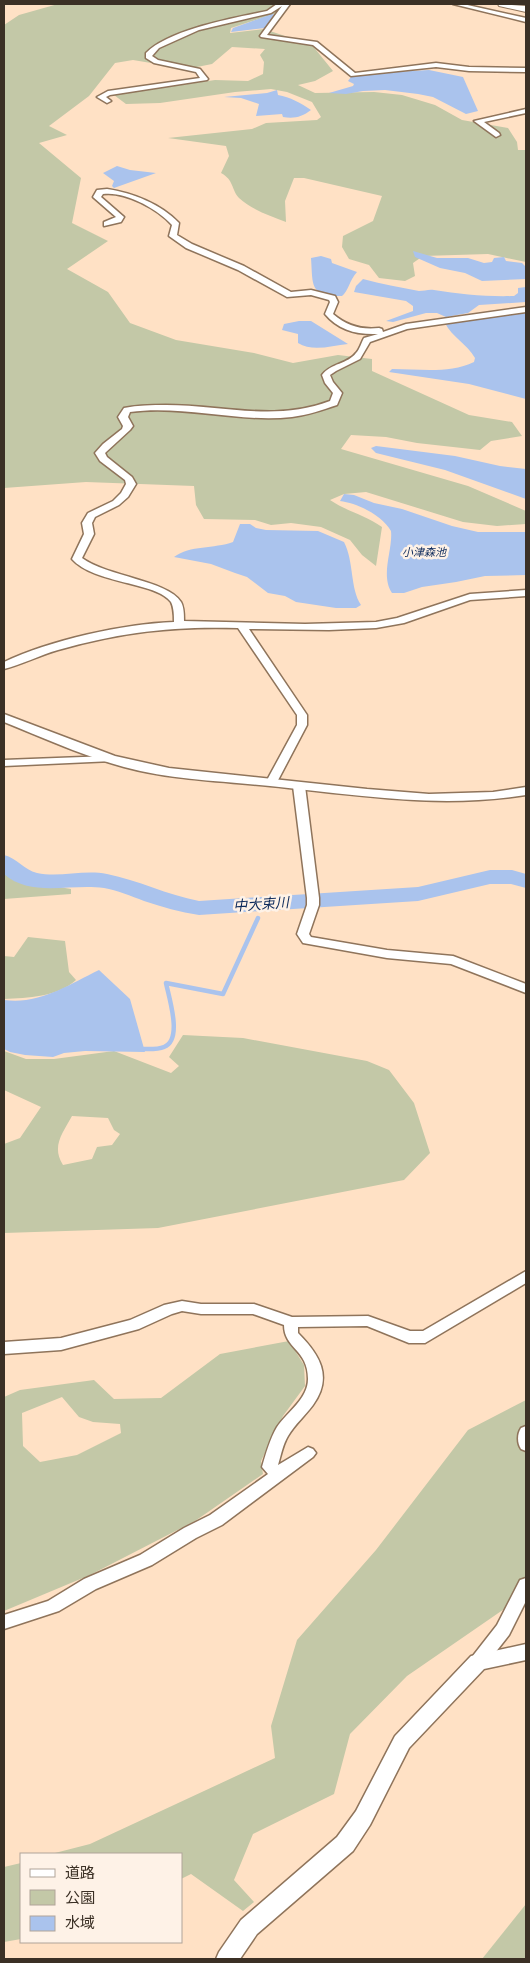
<svg xmlns="http://www.w3.org/2000/svg" width="530" height="1963" viewBox="0 0 530 1963" font-family="Helvetica,'Noto Sans JP',sans-serif">
<style>
.green{fill:#c3c8a7;fill-rule:evenodd}
.water{fill:#aac3ed}
.lines{fill:none;stroke-linecap:round;stroke-linejoin:round}
.stream{stroke:#aac3ed;stroke-width:4.5}
.river{fill:#aac3ed;fill-rule:evenodd}
.minor-casing{stroke:#8f745b;stroke-width:3}
.tertiary-casing{stroke:#8f745b;stroke-width:3}
.trunk-casing{stroke:#8f745b;stroke-width:2}
.minor{fill:#fff;fill-rule:evenodd}
.tertiary{fill:#fff;fill-rule:evenodd}
.trunk{fill:#fff;fill-rule:evenodd}
.labels{text-anchor:middle;dominant-baseline:central;stroke-width:5;stroke-linejoin:round;paint-order:stroke}
.far-water-label{font-size:11px;font-style:italic;fill:#0d2a5b;stroke:#fef2e7}
.water-label{font-size:14px;font-style:italic;fill:#0d2a5b;stroke:#fef2e7}
</style>
<rect width="100%" height="100%" fill="#ffe1c5"/>
<!-- green -->
<g class="green">
<path d="M58,4H278L277,13L231,28L230,33L264,29L312,45L333,71L315,81L298,85L315,93L374,92L402,95L435,105L462,120L508,128L517,142L518,150H526V262L488,254L423,256L413,263L415,276L405,281L379,278L369,265L349,259L342,247L343,236L373,221L382,196L304,178H294L285,201L286,222C270,216 252,210 239,198C231,189 234,180 221,173L229,156L226,146L168,138L252,129L266,123L317,120L321,117L312,102L287,92L271,89L235,92L160,103L126,104L114,95L215,80L248,81L263,74L264,62L260,55L265,49L232,47L212,64L187,69L133,60L115,63L89,96L49,126L67,135L39,143L81,178L72,223L108,241L67,269L108,292L130,323L176,340L254,353L293,363L338,355L372,359V371L469,415L512,422L522,436L491,441L480,450L417,443L386,437L351,435L341,449L468,486L526,511V524L497,526L463,522L366,492L344,494L330,500C346,511 365,515 382,527L376,566L362,555L350,540L321,527L291,523L271,525L255,520L204,519L196,505L194,486L86,482L4,488V25L19,15Z"/>
<path d="M4,867C25,880 47,885 71,889V894L4,899Z"/>
<path d="M28,937L65,941L69,972L76,980C57,997 28,998 4,999V956L14,957Z"/>
<path d="M183,1035L243,1038L367,1061L389,1070L414,1103L430,1153L404,1180L158,1228L4,1233V1144L20,1138L41,1107L4,1090V1051L26,1059H54L114,1051L171,1073L179,1066L169,1057ZM72,1116L108,1118L114,1130L120,1134L112,1145L97,1147L92,1159L63,1165C51,1146 63,1133 72,1116Z"/>
<path d="M289,1341L304,1365L305,1386L283,1416L261,1461L263,1474L195,1521L90,1575L4,1611V1397L20,1390L94,1380L114,1399L161,1398L220,1354ZM62,1397L79,1417L93,1422L120,1424L121,1433L77,1455L40,1462L23,1446L22,1413Z"/>
<path d="M526,1400V1594L407,1676L350,1734L334,1794L253,1834L234,1880L254,1902L243,1911L191,1874L181,1879V1854H51L90,1844L275,1758L271,1726L297,1640L376,1550L468,1430Z"/>
<path d="M21,1863V1939L4,1942V1867Z"/>
<path d="M526,1904V1959H482Z"/>
</g>
<!-- water -->
<g class="water">
<path d="M272,14L277,15L265,28L231,32L233,28Z"/>
<path d="M429,70L463,77L478,111L466,114L433,97L418,94L385,90L363,91L346,94L329,93L353,86L354,84L348,81L351,77L377,73Z"/>
<path d="M277,90L278,95C290,97 301,103 311,110C302,117 294,119 283,117L282,114L256,116L259,104L241,98L224,97L267,93Z"/>
<path d="M117,166L130,170L156,173L114,188L112,186L114,181L103,173Z"/>
<path d="M413,251L437,258H468L484,263L492,262L494,258L504,257L506,261L522,263L526,267V279L482,281L465,273L440,268L415,257Z"/>
<path d="M321,256L331,259L332,263L357,272C350,279 348,292 342,296C309,296 313,286 311,258Z"/>
<path d="M363,279C381,284 400,287 419,291C424,291 429,289 434,290C460,294 487,297 514,296L518,293V288L526,287V302L479,305L468,313L446,317L437,313H426L393,322L386,321L413,311V306L406,301L354,292L356,286Z"/>
<path d="M526,313V399L469,384L389,372L392,369C419,369 449,374 474,362L475,358C467,344 452,337 445,323Z"/>
<path d="M299,321H311L348,344C331,346 312,352 298,343V334L282,330L284,324Z"/>
<path d="M376,446L455,456L500,466L526,469V499L445,470L376,453L371,448Z"/>
<path d="M344,494L354,495L374,503L402,509L452,526L478,532H526V575L485,576L456,582L422,587L404,593H392C380,575 393,550 391,531C382,515 357,503 340,501Z"/>
<path d="M240,524H250L256,528L266,530L318,531L344,542C354,561 350,589 361,605L356,608H336L296,602L285,596L268,593L247,577L235,573L211,564L174,557C190,545 214,549 233,542Z"/>
<path d="M99,970L130,999L145,1052L85,1051L64,1053L53,1057L25,1055L10,1052L4,1049V1000C39,1005 68,985 99,970Z"/>
</g>
<g class="lines">
<!-- stream -->
<g class="stream">
<path d="M263,906L264,903"/>
<path d="M140,1049C148,1049 157,1050 164,1047C183,1040 169,998 166,983L223,994L258,918"/>
</g>
<!-- river -->
<path class="river" d="M4,855C17,858 24,870 37,873C60,878 84,869 107,874C138,880 167,895 199,901L418,887L490,870H512L526,874V888L511,884H490L418,901L199,915C180,912 162,907 144,901C131,896 117,890 104,888C71,883 31,898 4,874Z"/>
<!-- minor casing -->
<g class="minor-casing">
<g id="minor">
<path d="M277,4H290L267,35L317,42L355,73L436,63L469,67L526,68V72L469,71L436,67L351,76L313,45L261,37L260,36L282,6L271,13L199,30L159,48L152,56L158,60L200,69L208,79L207,80L110,95L106,97L111,101L107,103L97,97L108,91L200,78L196,72L154,63L146,58V53C170,29 234,18 267,11Z"/>
<path d="M453,4H463L526,18V22Z"/>
<path d="M526,109V113L484,122L499,133L500,135L496,137L474,121Z"/>
<path d="M107,189C133,193 161,204 179,223L177,235L192,244L244,266L291,292L311,290L335,296L338,302L333,314C347,326 361,330 379,328L382,329L383,332L406,324L526,307V312L407,329L370,342L360,359L336,371L330,375L333,382L342,393L337,405C322,410 308,415 292,417C239,423 184,405 130,412L128,417L133,426L130,430L105,453L107,457L132,477L136,484L128,497L119,505L95,517L92,523L94,534L82,558C106,576 169,581 181,602C184,607 184,615 184,621L305,624L376,622L397,618L470,594L526,590V596L470,600L404,623L376,628L329,630L249,629L307,715V725L276,784H268L266,782L297,725V715L238,628C173,626 121,632 58,650C40,655 21,665 4,669V662C51,640 122,624 174,622C174,616 174,608 171,602C157,582 94,584 72,559L84,534L82,523L88,513L113,501L121,493L126,484L125,480L100,461L95,453L103,444L122,429L123,426L118,417L124,408C138,405 152,405 166,405C223,405 275,422 330,401L333,393L325,383L322,375C331,363 348,364 356,353C360,349 361,343 364,338L378,334C357,335 338,330 325,314L330,302L329,300L311,295L287,297L238,270L186,248L169,236L172,225C158,209 125,191 103,194L101,197L124,217L121,222L104,226V222L116,217L93,197L97,190Z"/>
<path d="M109,756L115,759L113,761L4,766V760Z"/>
<path d="M299,783L305,786L319,898V905L309,934L311,937L387,950L453,956L526,984V993L451,964L387,958L303,943L297,934L307,905V898L293,786Z"/>
<path d="M526,1271V1283L425,1343H409L367,1326L298,1327V1333C320,1355 333,1377 313,1405C305,1416 295,1424 288,1436C283,1444 281,1455 278,1465L308,1447L313,1449L316,1453L313,1457L222,1525L196,1538L152,1565L96,1589L59,1611L4,1629V1615L48,1601L84,1579L140,1555L184,1528L210,1515L268,1474L262,1467C266,1453 270,1439 277,1427C287,1412 308,1399 308,1379C308,1349 284,1349 284,1325L253,1314H201L182,1311L172,1314L139,1329L61,1350L4,1354V1342L61,1338L130,1320L164,1305L182,1301L201,1304H254L292,1317L368,1316L410,1331H423Z"/>
<path d="M526,1426V1451L521,1449C517,1443 517,1434 521,1428Z"/>
<path d="M526,1578V1601L509,1635L484,1667L478,1669L472,1667L470,1662L472,1657L497,1625L520,1580Z"/>
</g>
</g>
<!-- tertiary casing -->
<g class="tertiary-casing">
<g id="tertiary">
<path d="M4,714L115,756L169,768L367,789L429,794L493,792L526,787V795C438,809 358,795 270,786C222,781 172,780 124,767C83,756 44,738 4,722Z"/>
<path d="M526,1644V1660L484,1669L409,1748L370,1825L353,1851L257,1934L240,1959H216L219,1952L241,1920L337,1837L356,1811L395,1736L471,1656Z"/>
</g>
</g>
<!-- trunk casing -->
<g class="trunk-casing">
<path id="trunk" d="M498,4L526,6V12L499,6Z"/>
</g>
<!-- minor -->
<use href="#minor" class="minor"/>
<!-- tertiary -->
<use href="#tertiary" class="tertiary"/>
<!-- trunk -->
<use href="#trunk" class="trunk"/>
</g>
<g class="labels">
<!-- far-water labels -->
<g class="far-water-label">
<text x="424" y="552">小津森池</text>
</g>
<!-- water labels -->
<g class="water-label">
<text transform="translate(261 904) rotate(-4)">中大束川</text>
</g>
</g>
<!-- border -->
<rect width="530" height="1963" fill="none" stroke="#3b3025" stroke-width="10"/>
<!-- legend -->
<rect x="20" y="1853" width="162" height="90" fill="#fef2e7" stroke="#b0a499"/>
<rect x="30" y="1869" width="25" height="8" fill="#ffffff" stroke="#b0a499"/>
<text x="65" y="1878" font-size="15" fill="#3b3025">道路</text>
<rect x="30" y="1890" width="25" height="15" fill="#c3c8a7" stroke="#b0a499"/>
<text x="65" y="1903" font-size="15" fill="#3b3025">公園</text>
<rect x="30" y="1916" width="25" height="15" fill="#aac3ed" stroke="#b0a499"/>
<text x="65" y="1928" font-size="15" fill="#3b3025">水域</text>
</svg>
